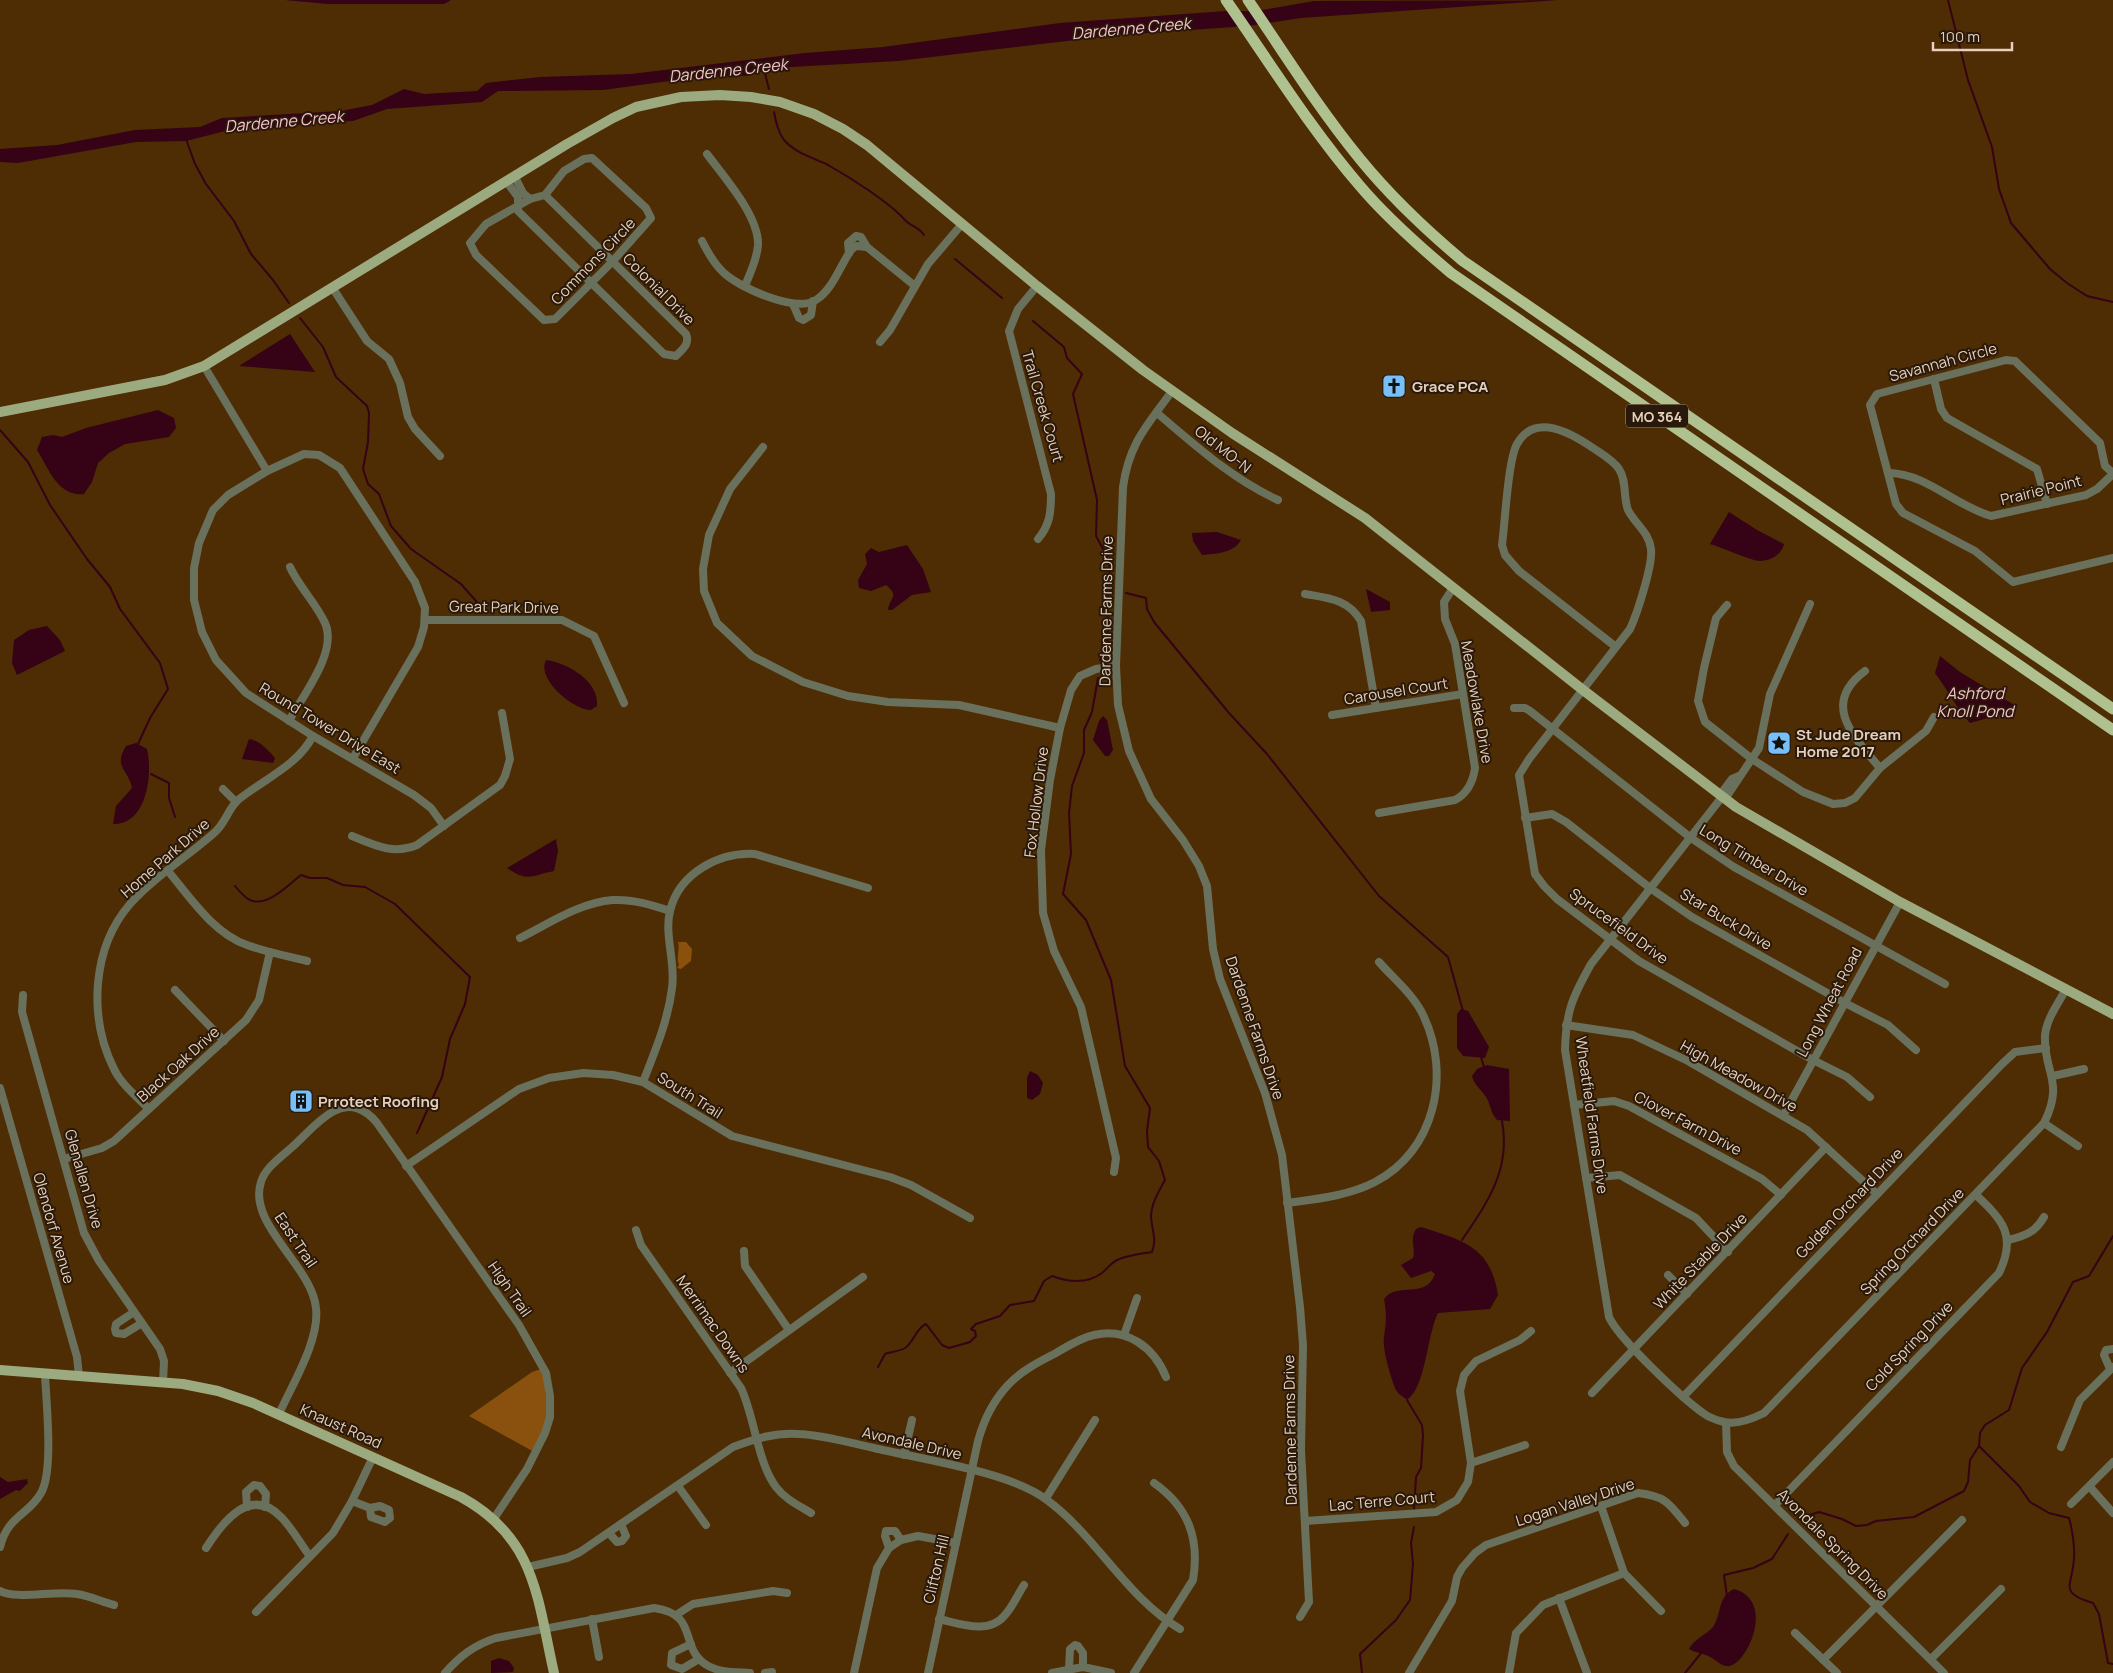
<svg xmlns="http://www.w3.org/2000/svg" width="2113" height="1673" viewBox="0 0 2113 1673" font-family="Manrope,sans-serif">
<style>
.green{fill:#89510d}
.water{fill:#360216}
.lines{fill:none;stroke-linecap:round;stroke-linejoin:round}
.stream{stroke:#360216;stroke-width:2}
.minor{stroke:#69705c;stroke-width:8}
.major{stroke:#9caa80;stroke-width:10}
.highway{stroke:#afc18e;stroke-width:11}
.labels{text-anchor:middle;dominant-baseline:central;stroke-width:4;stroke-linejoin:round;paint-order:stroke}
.shield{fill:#29190a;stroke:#ad9987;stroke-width:1}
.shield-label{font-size:14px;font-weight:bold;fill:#e6d0bd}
.street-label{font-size:15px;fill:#e6d0bd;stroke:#29190a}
.poi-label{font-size:15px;font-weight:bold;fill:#e6d0bd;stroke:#29190a;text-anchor:start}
.water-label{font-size:16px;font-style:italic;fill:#f9c0cd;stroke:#29190a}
</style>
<rect width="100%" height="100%" fill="#4e2c04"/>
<!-- green -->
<g class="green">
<path d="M678,942H686L692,949L691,961L681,969L677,968L679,965C676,957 680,949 678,942Z"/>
<path d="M541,1369L544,1375L548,1417L534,1452L469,1416L532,1372Z"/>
</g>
<!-- water -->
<g class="water">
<path d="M285,0H451L444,4H328Z"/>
<path d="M1558,0L1301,18L1248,26L1118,35L898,61L773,68L746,76L699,77L603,90L498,91L482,102L387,109L353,121L308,123L279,128L241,127L186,141L136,142L18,163L0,162V149L57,145L135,130L200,127L222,118L341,111L372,105L404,89L424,94L477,91L486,83L540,77L631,74L805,53L883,47L1060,23L1226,11H1257L1314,1Z"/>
<path d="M290,334L315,372L239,366Z"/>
<path d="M158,410L174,418L176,428L169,437L125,444L109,453L98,463L92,482L84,494C58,497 49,469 37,450L42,437L53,435L62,437L86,428Z"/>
<path d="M1729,512L1757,530L1784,544C1782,554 1771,561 1760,561C1752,561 1721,547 1710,544Z"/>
<path d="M1217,532L1241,540C1234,553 1215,554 1202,555L1193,541L1192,533Z"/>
<path d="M907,545L923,569L931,592L912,595L892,610H888C890,596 900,597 886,585L871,591L859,588L858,580L867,564L865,554L871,548L879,552Z"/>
<path d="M1366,589L1390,602V610L1371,612Z"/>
<path d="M47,626L60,640L65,651L17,675L12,663L14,640L29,630Z"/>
<path d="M1940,656L1960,672L2016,706L2002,714L1970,723C1956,708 1948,690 1935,673Z"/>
<path d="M546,660C568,663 599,681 597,706L591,710C573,710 536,679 546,660Z"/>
<path d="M1103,716L1107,720L1113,750L1109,756H1105L1093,740L1099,721Z"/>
<path d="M249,739C259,740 269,751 275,758L273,763L242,759Z"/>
<path d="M136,743L147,749C153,774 147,825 113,824L116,806L132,788C128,768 113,768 126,746Z"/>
<path d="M556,839L558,851L554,871C532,875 529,883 507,868Z"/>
<path d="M1461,1009L1468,1011L1489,1047L1485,1058L1463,1056L1457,1048V1014Z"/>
<path d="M1487,1065L1509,1069L1510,1121L1497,1120C1490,1112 1491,1105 1486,1097C1481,1089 1474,1085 1472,1076L1477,1069Z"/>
<path d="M1030,1071L1038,1075L1043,1083L1040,1094L1032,1100L1027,1098V1078Z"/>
<path d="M1421,1227C1464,1241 1490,1246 1498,1295L1490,1309L1438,1313C1427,1334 1426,1387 1407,1400C1404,1397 1398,1394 1396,1390C1391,1379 1382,1348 1384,1337C1386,1322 1387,1315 1384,1299C1397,1281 1426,1300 1435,1274L1431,1271L1411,1278L1401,1265L1413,1258C1416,1247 1409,1241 1416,1229Z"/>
<path d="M0,1477L8,1482L27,1479L28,1483L20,1491L16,1490L0,1499Z"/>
<path d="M1734,1589C1778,1601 1745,1669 1727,1666C1721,1666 1715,1659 1710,1657C1704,1653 1695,1653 1689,1649C1694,1639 1706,1635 1713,1627C1722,1614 1717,1597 1734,1589Z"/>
<path d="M499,1658L509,1661L514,1668L513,1672L491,1673V1661Z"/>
</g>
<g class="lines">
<!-- stream -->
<g class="stream">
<path d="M1948,0L1968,80L1992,147L1999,189L2011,223L2050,269L2067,283L2087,296L2113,302"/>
<path d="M764,70L769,89"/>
<path d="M774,112C776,122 778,132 784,140C795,153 814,158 828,165C851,178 889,202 906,221C912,227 919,227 924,235"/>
<path d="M186,139L195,164L206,184L234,221L251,254L273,280L289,303"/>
<path d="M955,259L1002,298"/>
<path d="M300,318L323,347L336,377L367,406L369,413L368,442L363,469L368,484L379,494L391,526L411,549L461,584L483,609"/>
<path d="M1033,321L1064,347L1067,358L1082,374L1073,394L1097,500L1096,536L1109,560L1110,588L1107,602L1108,639L1100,660"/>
<path d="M0,430L28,462L50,505L87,559L110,587L120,609L160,663L168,689L150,718L138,744"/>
<path d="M1126,593L1146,598L1147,609L1154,622L1229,713L1267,754L1379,896L1448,957L1463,1011"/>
<path d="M151,774L169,783V798L175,817"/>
<path d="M235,886C239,891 244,897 250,900C267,908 289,884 301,875L310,878H327L343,885L365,887L395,904L470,977L465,1004L450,1039L442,1077L417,1133"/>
<path d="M1481,1057L1484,1067"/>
<path d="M1462,1240C1488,1202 1511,1169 1502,1121"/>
<path d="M878,1367L885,1354C891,1352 900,1351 905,1348C914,1342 916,1328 926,1324L942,1345L949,1348L970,1342L976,1336L975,1331L971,1329L976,1324L1000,1316L1010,1305L1034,1301L1044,1281L1052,1276C1068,1282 1087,1284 1102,1273C1107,1269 1111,1263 1117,1260C1128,1255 1140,1254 1152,1252C1157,1239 1152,1231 1151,1217C1151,1204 1159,1191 1165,1180L1159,1161L1148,1147L1147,1131L1150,1108L1125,1066L1111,980L1086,920L1063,894L1071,854L1069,813L1072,786L1084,753V730L1092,712L1098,678"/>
<path d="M1407,1400L1422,1425L1423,1435L1421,1468L1416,1477L1414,1509"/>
<path d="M1979,1446L2019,1486L2030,1502L2049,1513L2069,1518C2072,1529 2075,1547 2074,1558C2073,1585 2057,1593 2093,1603L2099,1614L2108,1663L2113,1664"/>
<path d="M1803,1517L1819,1512L1842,1519L1856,1526L1867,1525L1876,1521L1914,1517L1964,1491L1968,1482L1970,1460L1979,1446L1980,1433L1985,1425L2009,1410L2022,1368L2047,1332L2073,1282L2089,1276L2113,1236"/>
<path d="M1727,1596L1724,1575L1753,1568L1772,1559L1788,1534"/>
<path d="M1362,1673L1360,1654L1396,1620L1410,1600L1413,1564L1411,1543L1414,1527"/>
<path d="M1685,1673L1702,1652"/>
</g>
<!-- minor -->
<g class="minor">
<path d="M707,154C724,177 759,216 758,245C757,260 750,273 745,286"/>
<path d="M592,158L646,208L651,218L612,262L555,319L544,320L476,255L470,243L486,224L530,199L545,195L564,171L584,159Z"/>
<path d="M515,177L523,193L530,199"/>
<path d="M506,181L518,197V211L664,354L676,356C683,349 690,344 686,334L545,195"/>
<path d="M702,241C708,253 714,264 724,273C740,288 796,313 816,300C833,289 840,266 851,250L856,246L867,247L915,286"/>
<path d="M849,253L848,243L856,236L861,237L867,247"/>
<path d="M1037,286L1018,309L1009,331L1051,494C1051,512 1050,525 1038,539"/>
<path d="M332,287L367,341L389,359L400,383L408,417L415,429L440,456"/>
<path d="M793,304L799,318L803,320L811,315L813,301"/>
<path d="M880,342L890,330L928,264L962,224"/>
<path d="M204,366L267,471"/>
<path d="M1934,379L1941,409L1947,418L2037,469L2047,504"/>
<path d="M1172,391C1147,426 1129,443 1123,487L1116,666L1118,705L1129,751L1151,799L1183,840L1199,866L1207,886L1213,949L1220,979L1265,1093L1282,1155L1300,1307L1303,1345L1301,1450L1309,1602L1300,1617"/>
<path d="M1157,413C1195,445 1232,479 1278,500"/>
<path d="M763,447L730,489L709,535L703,569L704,591L717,623L752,656L803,682L848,696L888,702L959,705L1060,728"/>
<path d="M1890,473C1926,474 1956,506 1991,516L2086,495L2097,489L2113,474"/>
<path d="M2113,473L2105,466L2100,443L2015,361L2006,360L1877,394L1870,405L1896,504L1903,513L1975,551L2013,582L2113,558"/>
<path d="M1305,594C1328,598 1348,599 1361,621L1376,708"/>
<path d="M1727,605L1716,618L1704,668L1698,701L1705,722L1752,759L1803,792L1833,804L1845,803L1855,798L1880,768L1926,731L1934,717"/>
<path d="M425,620H562L594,636L624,703"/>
<path d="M1616,647L1519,571L1505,555L1502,545C1505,523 1508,460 1517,444C1535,412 1571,433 1593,448C1602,454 1613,460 1619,469C1627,481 1623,497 1628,510C1635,524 1649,532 1651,549C1653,565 1637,614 1630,629L1529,759L1519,775L1535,874L1544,886L1557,899L1639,961L1813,1060L1847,1077L1870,1097"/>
<path d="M1865,671C1820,704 1854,737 1880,768"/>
<path d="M1514,708H1525L1530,711L1691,838L1734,867L1945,984"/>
<path d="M1332,715L1463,694"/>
<path d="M289,721C303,695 338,652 325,623C316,603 299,587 290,567"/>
<path d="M353,758L418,647L424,627L425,608L415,582L340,468L319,455L304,454L267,471L228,495L213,510L199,543L194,568V600L202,632L216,660L246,693L313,736L414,795L431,808L444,826"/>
<path d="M223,789L236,802"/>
<path d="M1720,795L1732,779L1739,776"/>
<path d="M1722,797L1591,964C1572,998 1566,1011 1565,1050L1609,1317C1619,1339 1682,1398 1703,1413C1709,1418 1716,1420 1724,1422C1737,1425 1752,1419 1764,1413L2044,1123C2065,1081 2043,1072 2045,1035C2047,1018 2058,1004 2066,989"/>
<path d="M1725,799L1759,748L1770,694L1810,604"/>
<path d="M1379,813L1455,800C1468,793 1473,782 1475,768L1455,644L1445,619L1444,602L1453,588"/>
<path d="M1525,818L1552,814L1566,822L1650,888L1692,917L1845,1003L1888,1025L1916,1050"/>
<path d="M352,836C374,845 393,855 417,845L500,785L505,776L510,759L502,713"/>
<path d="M168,871C190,897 213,933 247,945C266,952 287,956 307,961"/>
<path d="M520,938C548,924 581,902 613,900C633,899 652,905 670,911"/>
<path d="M175,990L224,1041"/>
<path d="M23,995L22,1012L84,1233L99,1261L160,1349L164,1361L163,1382"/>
<path d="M1566,1025L1633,1035L1688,1061L1807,1130L1877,1194"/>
<path d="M2053,1076L2084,1069"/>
<path d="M643,1082C655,1051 668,1021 672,988C676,963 664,935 670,911C679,873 719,852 755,854L868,888"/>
<path d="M0,1088L77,1357L79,1376"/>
<path d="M1574,1105L1614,1101L1629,1106L1762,1179L1781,1195"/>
<path d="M149,1109C137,1097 121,1084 114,1069C88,1017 92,948 130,904C154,877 187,857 214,833C225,824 228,809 238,800C264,779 297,766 313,736"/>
<path d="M1783,1116L1900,902"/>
<path d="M2044,1123L2078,1146"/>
<path d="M64,1159L102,1148L114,1141L246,1020L259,1000L270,952"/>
<path d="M406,1166L519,1089L549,1078L583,1073L613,1075L643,1082L732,1136L890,1177L911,1185L970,1218"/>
<path d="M1114,1172L1116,1158L1081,1007L1054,951L1043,913L1041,850L1050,780L1060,728L1071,690L1080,676L1096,669L1116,666"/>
<path d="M1586,1178L1620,1175L1696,1218L1728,1252"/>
<path d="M1287,1203C1316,1199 1348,1196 1375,1182C1435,1151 1451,1075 1424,1017C1415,996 1394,979 1379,962"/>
<path d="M636,1230L641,1245L741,1388C755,1418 757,1461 776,1487C785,1499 798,1505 811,1513"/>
<path d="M2008,1240C2024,1236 2035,1233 2044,1217"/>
<path d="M744,1251L745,1266L789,1330"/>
<path d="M1668,1275L1687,1294"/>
<path d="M134,1312L116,1324L115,1329L116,1333L124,1334L142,1323"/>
<path d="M1124,1335L1137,1298"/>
<path d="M2110,1369L2104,1355L2106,1350L2113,1349"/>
<path d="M730,1373L863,1277"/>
<path d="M1592,1393L1826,1147"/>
<path d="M1683,1397L2002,1064L2015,1052L2046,1048"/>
<path d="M279,1414C292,1385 320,1340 316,1308C312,1266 247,1224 261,1182C265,1168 280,1158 291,1148C305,1136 317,1120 334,1111C350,1102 366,1109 377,1123L519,1325L546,1373L550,1396V1417L545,1433L527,1469L493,1520"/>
<path d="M1726,1423L1727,1452L1734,1466L1944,1673"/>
<path d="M2061,1447L2080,1400L2113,1367"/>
<path d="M904,1455L912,1420"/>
<path d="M1471,1463L1525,1445"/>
<path d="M678,1486L706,1525"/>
<path d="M2090,1487L2113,1513"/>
<path d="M1046,1498L1095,1420"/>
<path d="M352,1501L370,1508L380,1506L389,1510L390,1518L385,1522L371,1517L370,1508"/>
<path d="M1776,1504L1999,1273C2017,1236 2003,1220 1976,1195"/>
<path d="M2071,1504L2113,1462"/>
<path d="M1601,1506L1624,1573L1661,1611"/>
<path d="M247,1507L246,1492L254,1485L260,1486L266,1494L265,1507"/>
<path d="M1305,1521L1436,1512L1457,1500L1468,1482L1471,1463L1460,1391L1464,1375L1476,1361L1520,1340L1531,1331"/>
<path d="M609,1533L617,1542L622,1541L626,1536L621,1524"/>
<path d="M0,1547C8,1515 29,1515 41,1493C54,1471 46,1401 45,1374"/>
<path d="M206,1548C222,1523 250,1485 281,1517C292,1528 300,1543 309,1555"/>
<path d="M889,1548L885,1536L886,1531H895L901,1540"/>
<path d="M528,1567L567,1558L580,1552L733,1447C754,1439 776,1432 799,1434C824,1435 850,1443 874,1448C920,1459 1011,1472 1047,1500C1097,1537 1126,1597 1180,1629"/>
<path d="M0,1591C15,1600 56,1590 77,1594C90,1596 102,1602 114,1605"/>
<path d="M1559,1598L1587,1673"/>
<path d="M256,1612L333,1533L352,1501L373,1457"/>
<path d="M676,1615L693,1604L773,1591L787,1593"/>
<path d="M592,1619L599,1657"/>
<path d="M939,1619C961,1624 989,1635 1005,1615C1013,1606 1018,1594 1024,1585"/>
<path d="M1795,1633L1837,1673"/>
<path d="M691,1644L672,1653L671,1665L682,1669L699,1659"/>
<path d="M1931,1659L2001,1589"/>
<path d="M1823,1660L1962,1520"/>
<path d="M1069,1669L1070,1649L1075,1645L1078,1646L1083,1653V1667"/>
<path d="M445,1673C460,1656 474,1645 496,1638L654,1608C699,1614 679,1646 705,1664C718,1673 736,1672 750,1673"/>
<path d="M765,1673L772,1672"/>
<path d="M854,1673L877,1568L889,1548L901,1540L918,1536L956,1543"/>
<path d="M928,1673L978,1441C984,1419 993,1401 1008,1385C1022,1370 1039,1362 1056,1353C1068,1346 1080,1338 1094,1335C1126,1327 1154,1347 1166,1377"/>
<path d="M1052,1673L1083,1667L1111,1673"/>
<path d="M1134,1673L1193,1580C1200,1538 1188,1507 1154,1483"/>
<path d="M1409,1673L1452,1601L1457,1577L1462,1568L1475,1553L1486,1545L1638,1493C1665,1496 1669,1503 1685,1523"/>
<path d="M1509,1673L1516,1633L1543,1605L1624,1573"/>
</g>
<!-- major -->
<g class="major">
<path d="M0,412L165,380L204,366L567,144L613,118L636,107L681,97L720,95L751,97L780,102L814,114L843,129L867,145L1037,286L1143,370L1232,433L1365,518L1583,690L1736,807L1900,902L2113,1014"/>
<path d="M0,1370L183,1384L218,1391L253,1403L461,1497C536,1538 537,1598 554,1673"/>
</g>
<!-- highway -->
<g class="highway">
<path d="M1226,0C1270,63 1310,128 1360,186C1387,218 1419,246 1451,273L2113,730"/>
<path d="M1248,0C1284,53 1319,109 1360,159C1391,197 1426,230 1463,261L2113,709"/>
</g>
</g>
<!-- icons -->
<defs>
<g id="church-square" transform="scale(1.25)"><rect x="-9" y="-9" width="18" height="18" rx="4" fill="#78bff7" stroke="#29190a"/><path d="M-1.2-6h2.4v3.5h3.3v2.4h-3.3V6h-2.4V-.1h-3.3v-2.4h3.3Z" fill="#111"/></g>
<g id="sight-square" transform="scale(1.25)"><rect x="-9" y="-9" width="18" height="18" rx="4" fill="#78bff7" stroke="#29190a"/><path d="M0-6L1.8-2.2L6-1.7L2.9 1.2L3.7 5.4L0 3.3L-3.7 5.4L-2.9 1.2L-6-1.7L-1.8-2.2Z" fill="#111"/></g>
<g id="building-square" transform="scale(1.25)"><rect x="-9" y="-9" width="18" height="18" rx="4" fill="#78bff7" stroke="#29190a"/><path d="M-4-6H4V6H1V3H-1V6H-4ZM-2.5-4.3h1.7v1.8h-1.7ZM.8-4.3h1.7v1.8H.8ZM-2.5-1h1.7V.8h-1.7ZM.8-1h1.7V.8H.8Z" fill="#111"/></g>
</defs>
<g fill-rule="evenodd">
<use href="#church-square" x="1394" y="386"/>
<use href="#sight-square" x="1779" y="743"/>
<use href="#building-square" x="301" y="1101"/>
</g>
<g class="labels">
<!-- shield labels -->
<rect class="shield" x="1626" y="404.5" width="62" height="23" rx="4"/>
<g class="shield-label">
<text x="1657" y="416">MO 364</text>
</g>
<!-- street labels -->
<g class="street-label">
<text transform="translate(593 261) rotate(-46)">Commons Circle</text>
<text transform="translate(659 289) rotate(45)">Colonial Drive</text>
<text transform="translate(1943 362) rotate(-15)">Savannah Circle</text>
<text transform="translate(1043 406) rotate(74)">Trail Creek Court</text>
<text transform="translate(1223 449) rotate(38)">Old MO-N</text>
<text transform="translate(2041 490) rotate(-14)">Prairie Point</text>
<text transform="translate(504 607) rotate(1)">Great Park Drive</text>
<text transform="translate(1106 611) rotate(-89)">Dardenne Farms Drive</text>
<text transform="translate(1396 691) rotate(-9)">Carousel Court</text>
<text transform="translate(1477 702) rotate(80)">Meadowlake Drive</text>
<text transform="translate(330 728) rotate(31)">Round Tower Drive East</text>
<text transform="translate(1036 802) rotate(-83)">Fox Hollow Drive</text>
<text transform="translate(165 858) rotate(-41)">Home Park Drive</text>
<text transform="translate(1754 860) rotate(31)">Long Timber Drive</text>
<text transform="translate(1726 919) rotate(31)">Star Buck Drive</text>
<text transform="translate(1619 926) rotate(36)">Sprucefield Drive</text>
<text transform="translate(1829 1002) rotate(-62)">Long Wheat Road</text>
<text transform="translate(1255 1028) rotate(71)">Dardenne Farms Drive</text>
<text transform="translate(178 1064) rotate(-42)">Black Oak Drive</text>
<text transform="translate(1739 1076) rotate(29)">High Meadow Drive</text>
<text transform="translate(690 1095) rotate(32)">South Trail</text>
<text transform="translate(1592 1115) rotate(82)">Wheatfield Farms Drive</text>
<text transform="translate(1688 1123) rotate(28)">Clover Farm Drive</text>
<text transform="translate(84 1179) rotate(74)">Glenallen Drive</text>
<text transform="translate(1849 1203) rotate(-46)">Golden Orchard Drive</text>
<text transform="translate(54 1228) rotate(74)">Olendorf Avenue</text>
<text transform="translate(296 1240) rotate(56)">East Trail</text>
<text transform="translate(1912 1241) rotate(-46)">Spring Orchard Drive</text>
<text transform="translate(1700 1261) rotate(-46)">White Stable Drive</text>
<text transform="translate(510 1289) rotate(55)">High Trail</text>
<text transform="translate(713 1324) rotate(55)">Merrimac Downs</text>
<text transform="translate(1909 1346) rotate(-46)">Cold Spring Drive</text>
<text transform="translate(341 1426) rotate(24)">Knaust Road</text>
<text transform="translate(1290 1430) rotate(-91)">Dardenne Farms Drive</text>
<text transform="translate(912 1443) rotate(13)">Avondale Drive</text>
<text transform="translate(1382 1501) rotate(-5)">Lac Terre Court</text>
<text transform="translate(1575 1502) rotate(-18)">Logan Valley Drive</text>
<text transform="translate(1833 1544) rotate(45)">Avondale Spring Drive</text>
<text transform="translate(936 1569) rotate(-77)">Clifton Hill</text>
</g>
<!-- poi labels -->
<g class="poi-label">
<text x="1412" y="386">Grace PCA</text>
<text x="1796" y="734">St Jude Dream<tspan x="1796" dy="17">Home 2017</tspan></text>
<text x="318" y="1101">Prrotect Roofing</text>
</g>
<!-- water labels -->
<g class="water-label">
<text transform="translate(1131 28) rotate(-5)">Dardenne Creek</text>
<text transform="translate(728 70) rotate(-6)">Dardenne Creek</text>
<text transform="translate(284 121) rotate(-5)">Dardenne Creek</text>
<text x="1975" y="693">Ashford<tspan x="1975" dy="18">Knoll Pond</tspan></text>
</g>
</g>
<!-- scale -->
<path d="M1933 42v8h79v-8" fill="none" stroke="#e6d0bd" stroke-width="2.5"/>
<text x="1940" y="42" font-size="15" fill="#e6d0bd" stroke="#29190a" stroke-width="4" paint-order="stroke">100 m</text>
</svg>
